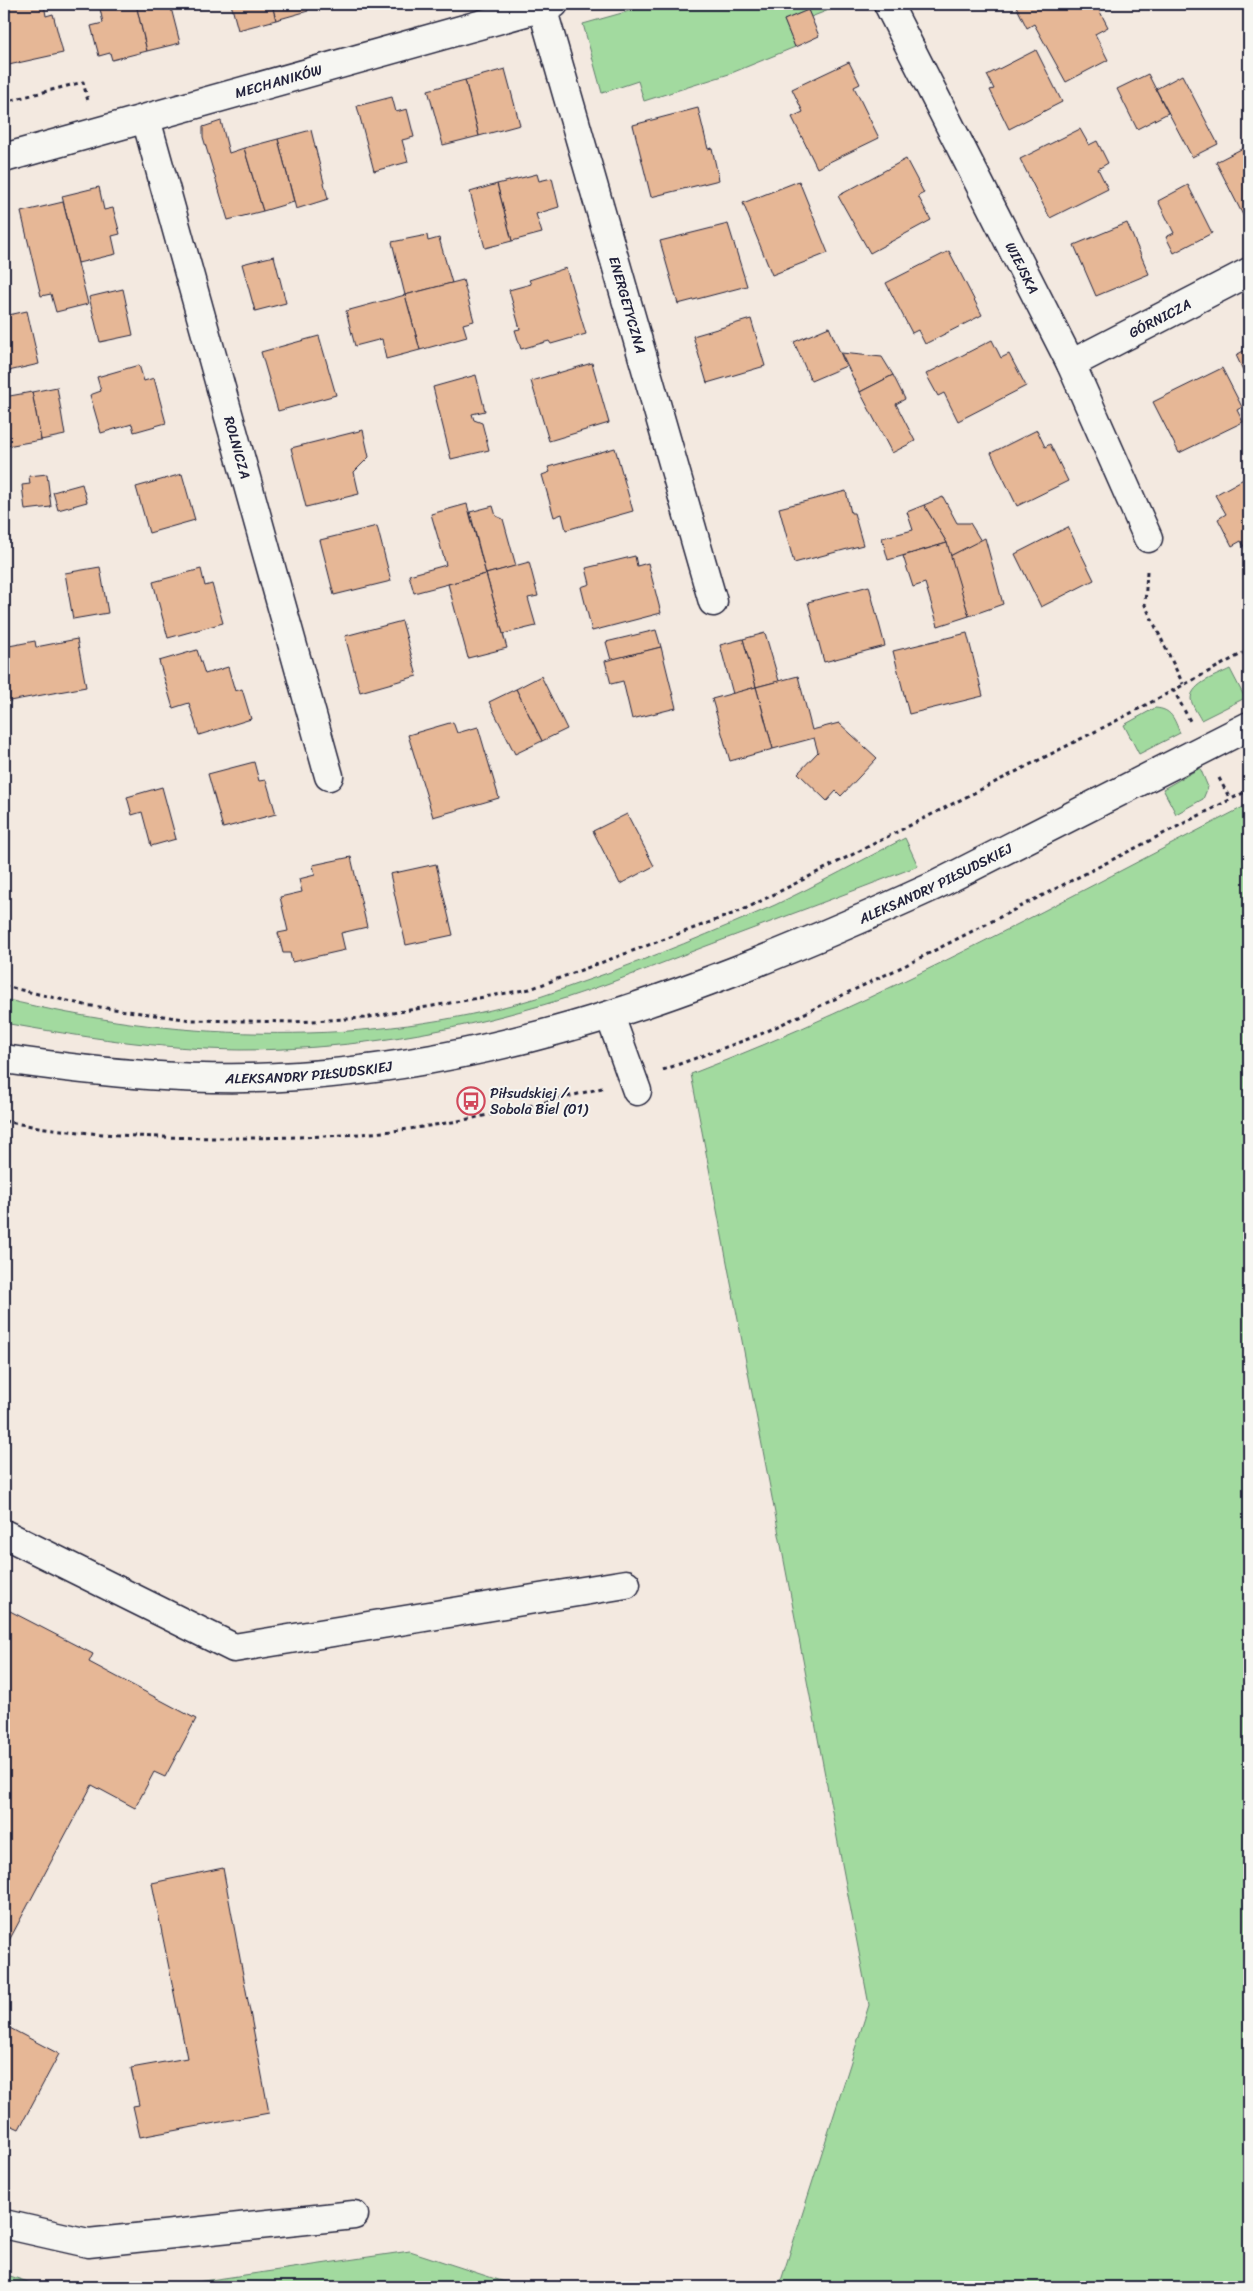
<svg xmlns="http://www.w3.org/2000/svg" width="1253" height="2291" viewBox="0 0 1253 2291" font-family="Sriracha,sans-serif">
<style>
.green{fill:#a2da9f;stroke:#627e6d}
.building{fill:#e6b796;stroke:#22223b}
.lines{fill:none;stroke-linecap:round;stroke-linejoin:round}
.minor-casing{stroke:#22223b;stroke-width:31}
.path{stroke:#22223b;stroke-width:3;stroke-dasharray:4 4;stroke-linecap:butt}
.minor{stroke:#f6f6f2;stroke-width:28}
.labels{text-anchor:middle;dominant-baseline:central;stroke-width:4;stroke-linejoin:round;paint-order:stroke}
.street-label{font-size:14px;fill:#22223b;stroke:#f6f6f2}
.poi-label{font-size:14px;fill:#22223b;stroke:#f6f6f2;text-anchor:start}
</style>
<rect width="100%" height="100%" fill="#f3e9e0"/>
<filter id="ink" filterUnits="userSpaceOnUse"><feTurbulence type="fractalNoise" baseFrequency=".02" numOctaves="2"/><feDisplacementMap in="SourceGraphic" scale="10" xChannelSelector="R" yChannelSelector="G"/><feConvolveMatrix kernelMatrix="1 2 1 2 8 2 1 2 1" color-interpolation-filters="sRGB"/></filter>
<g filter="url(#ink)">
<!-- green -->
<g class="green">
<path d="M654,4H844L811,17L808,10L784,20L795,47L729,74L644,101L638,81L602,93L583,24Z"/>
<path d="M1230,669L1245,698L1201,720C1198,714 1192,706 1191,699C1191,683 1219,675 1230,669Z"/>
<path d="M1155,708C1172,709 1174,719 1180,733L1139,754L1124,725Z"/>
<path d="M1200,768L1208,787L1203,799L1176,814L1163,789Z"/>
<path d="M1249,804V2287H779L869,2005L691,1074C884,1000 1066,898 1249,804Z"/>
<path d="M905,838L918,866C846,894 773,921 701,948C641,971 583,995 521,1011C431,1036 334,1050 240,1050C160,1049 82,1037 4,1023V999C171,1040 351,1048 519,1003C543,997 567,987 591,979C653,957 714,932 775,905C819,884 862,860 905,838Z"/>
<path d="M410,2251L520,2287H162Z"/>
<path d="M4,2274L43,2287H4Z"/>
</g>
<!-- building -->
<g class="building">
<path d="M4,4H44L46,16L53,14L63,53L4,66Z"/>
<path d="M99,4H136L147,51L112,60L110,53L99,56L91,26L103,23Z"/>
<path d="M136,4H170L180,43L147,51Z"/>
<path d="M231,4H272L276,20L238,30Z"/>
<path d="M272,4H306L308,11L276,20Z"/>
<path d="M1015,4H1096L1108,27L1095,34L1108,60L1066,82L1034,24L1027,28Z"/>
<path d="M808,10L819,36L795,47L784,20Z"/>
<path d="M1036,50L1062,102L1009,129L990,90L994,89L987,75Z"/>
<path d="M849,62L860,84L854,87L879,138L817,168L792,117L803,112L792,89Z"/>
<path d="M505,69L520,125L479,136L465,80Z"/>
<path d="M1148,74L1168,113L1137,129L1117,89Z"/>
<path d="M1182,75L1218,144L1192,157L1156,89Z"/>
<path d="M465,80L479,136L443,145L428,90Z"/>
<path d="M392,97L396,112L407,109L414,137L402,140L408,162L374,171L357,106Z"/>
<path d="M698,108L708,149L712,148L719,180L651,197L633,125Z"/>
<path d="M221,121L229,153L244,148L263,211L228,220L203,137V127Z"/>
<path d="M1080,129L1089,145L1097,141L1108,163L1098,169L1108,189L1050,218L1020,159Z"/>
<path d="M311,130L328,199L296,209L278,139Z"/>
<path d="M278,139L294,202L263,211L244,148Z"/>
<path d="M1249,145V222L1247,223L1216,162Z"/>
<path d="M906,159L924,193L918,196L931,220L870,253L838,196Z"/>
<path d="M537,174L539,181L552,178L559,207L536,214L542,233L512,241L497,184Z"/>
<path d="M799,181L828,253L772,275L743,203Z"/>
<path d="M497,184L512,241L485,248L470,192Z"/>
<path d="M1188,185L1212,233L1174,253L1166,237L1174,233L1158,201Z"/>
<path d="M99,187L104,210L113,208L120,234L112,236L116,254L78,263L62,196Z"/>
<path d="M63,202L88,304L56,312L51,294L41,296L21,212Z"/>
<path d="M1127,223L1149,274L1096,296L1074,245Z"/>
<path d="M728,224L747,286L678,304L660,241Z"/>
<path d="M427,235L428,241L439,238L452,283L405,295L392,242Z"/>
<path d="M949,251L982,315L925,344L918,330L912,333L886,283Z"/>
<path d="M274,256L286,303L255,311L242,264Z"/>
<path d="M566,268L586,334L551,344L549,341L521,349L515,330L520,329L509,290L531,284L529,280Z"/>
<path d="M463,280L474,321L463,324L467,337L420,350L405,295Z"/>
<path d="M123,289L133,335L100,342L89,297Z"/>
<path d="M405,295L420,350L386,359L382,339L355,346L346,311Z"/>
<path d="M27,311L39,364L4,372V316Z"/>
<path d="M751,319L765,366L707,383L693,336Z"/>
<path d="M829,327L846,366L811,381L794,342Z"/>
<path d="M319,336L336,395L278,411L261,352Z"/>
<path d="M992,340L1001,358L1009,354L1026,386L958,421L944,393L938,396L926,374Z"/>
<path d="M1249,348V383L1236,355Z"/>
<path d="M841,353L882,357L893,375L860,392Z"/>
<path d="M592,363L609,423L549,441L531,381Z"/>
<path d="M139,365L144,381L154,378L166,423L134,432L132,424L101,433L90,395L101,391L97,377Z"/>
<path d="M1222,368L1242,407L1237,410L1243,422L1179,453L1153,402Z"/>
<path d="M476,375L485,411L472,414L474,420L482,423L489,450L451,459L433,387Z"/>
<path d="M893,375L905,399L896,404L915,441L892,453L860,392Z"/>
<path d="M57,387L65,435L41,440L32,392Z"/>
<path d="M32,392L41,440L7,446L4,431V397Z"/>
<path d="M363,430L369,457L354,472L359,494L306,507L291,448Z"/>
<path d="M1037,430L1045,447L1050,444L1068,481L1017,506L991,453Z"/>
<path d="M615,448L633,511L566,530L562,514L554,517L542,475L550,472L548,467Z"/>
<path d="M47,474L51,507L25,510L22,485L30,484L29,476Z"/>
<path d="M182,474L195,520L149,533L136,487Z"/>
<path d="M1249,476V553L1248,554L1241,541L1232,546L1218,519L1226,514L1215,495Z"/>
<path d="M82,484L87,502L58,510L53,492Z"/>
<path d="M846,491L851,513H854L863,545L794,563L779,508Z"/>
<path d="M943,497L957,523H970L981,541L950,556L947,543L924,505Z"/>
<path d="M467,504L486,574L414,593L409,575L446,565L431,514Z"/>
<path d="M924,505L947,543L888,560L882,538L913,530L907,512Z"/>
<path d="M493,506L496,516L503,519L516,566L486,574L470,512Z"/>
<path d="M377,526L391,581L334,595L320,540Z"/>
<path d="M1068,527L1094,580L1041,607L1015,554Z"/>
<path d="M985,538L1003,604L969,616L950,556Z"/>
<path d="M947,543L969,616L938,626L925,583L913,587L903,556Z"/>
<path d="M635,556L637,566L648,563L661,613L592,631L581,587L590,584L586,568Z"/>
<path d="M529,562L538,596L528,598L536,626L503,634L486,574Z"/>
<path d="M100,567L108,613L73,619L65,573Z"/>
<path d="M201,569L205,586L212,584L223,623L168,638L153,582Z"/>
<path d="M486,574L507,648L468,658L448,584Z"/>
<path d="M869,586L885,646L824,662L808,602Z"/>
<path d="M402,621L417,676L360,692L345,636Z"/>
<path d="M656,630L661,647L611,660L606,642Z"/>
<path d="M765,633L779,681L756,687L743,639Z"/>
<path d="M967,633L983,696L909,714L893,651Z"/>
<path d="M77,639L86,687L4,702V647L35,641L36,647Z"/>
<path d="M743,639L756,687L733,694L720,645Z"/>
<path d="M661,647L676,708L632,719L623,681L611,684L605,661Z"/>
<path d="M197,650L205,674L228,667L235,691L242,689L251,719L199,735L189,703L173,708L159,661Z"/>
<path d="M541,676L567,729L542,741L516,689Z"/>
<path d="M798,676L812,730L839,723L877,758L841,796L836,791L827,801L798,773L818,752L814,738L773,749L756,687Z"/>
<path d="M756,687L773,749L730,761L712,699Z"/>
<path d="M516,689L542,741L515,754L489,702Z"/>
<path d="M453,722L457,733L478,727L499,798L433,817L408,735Z"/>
<path d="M254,762L259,781L266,780L276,814L223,828L208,774Z"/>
<path d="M162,787L176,839L151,846L142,812L132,815L127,797Z"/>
<path d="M627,814L654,866L620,884L593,831Z"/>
<path d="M351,857L367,927L341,933L345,950L292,962L290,953H283L278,933L288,931L280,897L302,892L299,879L315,875L313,865Z"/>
<path d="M436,864L453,935L406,945L390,874Z"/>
<path d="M10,1611L93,1654L89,1662L196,1719L165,1777L154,1772L135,1808L92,1785L4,1950V1623Z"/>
<path d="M223,1868L269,2113L140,2137L133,2106L139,2105L131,2068L187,2058L152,1883Z"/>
<path d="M4,2025L59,2054L19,2129L4,2122Z"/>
</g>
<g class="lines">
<!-- minor casing -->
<g class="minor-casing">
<g id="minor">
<path id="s1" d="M888,4L1071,364L1148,538"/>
<path id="s2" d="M542,7L713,602"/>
<path id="s3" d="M146,119L329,776"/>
<path id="s4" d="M4,158L554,4"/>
<path id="s5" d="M1071,364L1249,272"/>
<path d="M610,1016L637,1091"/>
<path id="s6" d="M4,1059C101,1073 200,1083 298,1076C526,1060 729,980 934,886L1249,726"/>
<path d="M4,1534L234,1648L626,1584"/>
<path d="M4,2224L88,2243L354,2215"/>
</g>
</g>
<!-- path -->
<g class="path">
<path d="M4,102L83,82L88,101"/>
<path d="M1147,571L1145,605L1183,684"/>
<path d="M1173,689L1190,721"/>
<path d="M1219,778L1230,799"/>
<path d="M4,986L85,1005L191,1020L294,1022L364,1018L530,989L743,910L1114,722L1249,650"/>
<path d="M663,1070L759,1035L906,965L1249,790"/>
<path d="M4,1121C84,1137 167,1138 248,1138C306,1137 365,1136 422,1127C482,1118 543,1103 602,1088"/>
</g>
<!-- minor -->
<use href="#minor" class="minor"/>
</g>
</g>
<!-- icons -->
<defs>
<g id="bus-ring" transform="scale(1.4375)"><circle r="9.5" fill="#f6f6f2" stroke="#d1495b" stroke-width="1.5"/><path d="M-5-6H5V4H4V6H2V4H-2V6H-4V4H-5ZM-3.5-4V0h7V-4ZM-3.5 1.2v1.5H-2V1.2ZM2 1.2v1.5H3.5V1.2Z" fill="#d1495b"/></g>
</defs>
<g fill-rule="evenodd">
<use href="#bus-ring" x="471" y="1101"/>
</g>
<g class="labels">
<!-- street labels -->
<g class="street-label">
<text stroke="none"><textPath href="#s4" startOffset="285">MECHANIKÓW</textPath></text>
<text stroke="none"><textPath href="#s1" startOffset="296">WIEJSKA</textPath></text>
<text stroke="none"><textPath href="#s2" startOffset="310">ENERGETYCZNA</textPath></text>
<text stroke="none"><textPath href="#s5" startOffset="100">GÓRNICZA</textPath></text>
<text stroke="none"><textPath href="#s3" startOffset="341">ROLNICZA</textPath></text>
<text stroke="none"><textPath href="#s6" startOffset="965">ALEKSANDRY PIŁSUDSKIEJ</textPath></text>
<text stroke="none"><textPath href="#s6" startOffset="306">ALEKSANDRY PIŁSUDSKIEJ</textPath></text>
</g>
<!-- poi labels -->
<g class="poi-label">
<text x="490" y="1093">Piłsudskiej /<tspan x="490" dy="16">Sobola Biel (01)</tspan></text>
</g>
</g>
<!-- margin -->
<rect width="1253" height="2291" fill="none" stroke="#f6f6f2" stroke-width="20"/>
<rect x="10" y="10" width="1233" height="2271" fill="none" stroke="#22223b" stroke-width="2" filter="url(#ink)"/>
</svg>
